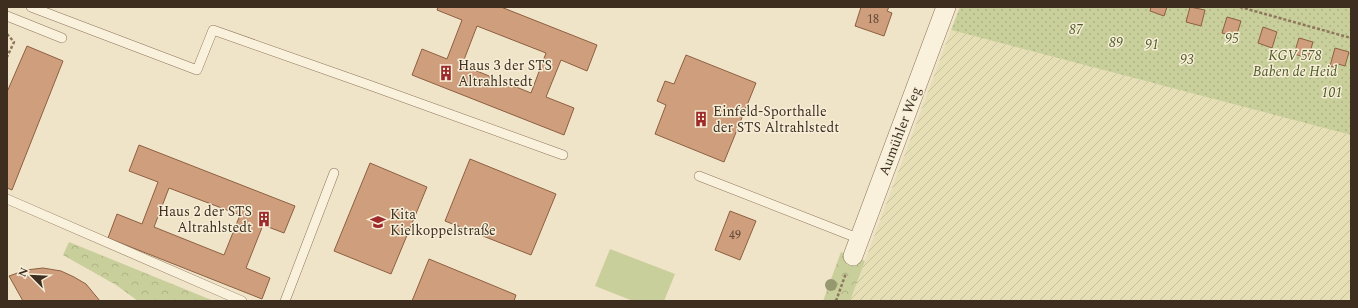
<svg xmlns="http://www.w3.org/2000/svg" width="1358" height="308" viewBox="0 0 1358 308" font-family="Spectral,serif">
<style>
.farmland{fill:url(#farmland-furrows)}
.grass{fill:#c9cf9b}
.park{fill:url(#park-crowns)}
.garden{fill:url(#garden-dots)}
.building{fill:#cf9f7d;stroke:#8d5f41;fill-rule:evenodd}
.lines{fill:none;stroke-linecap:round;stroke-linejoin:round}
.lane-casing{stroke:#8d765c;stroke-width:10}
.street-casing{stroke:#8d765c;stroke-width:20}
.path{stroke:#8d765c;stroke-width:2.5;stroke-dasharray:3 2;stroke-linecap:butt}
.lane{stroke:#faf1dc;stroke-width:9}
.street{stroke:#faf1dc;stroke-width:19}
.tree{fill:#96986f}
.labels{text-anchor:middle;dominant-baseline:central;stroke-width:3;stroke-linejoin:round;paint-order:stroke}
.number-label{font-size:12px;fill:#624a37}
.park-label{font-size:14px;font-style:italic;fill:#4d5a26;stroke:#f7eed8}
.poi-label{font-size:14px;fill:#3d2e20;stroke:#f7eed8;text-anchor:start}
.street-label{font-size:14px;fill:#3d2e20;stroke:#f7eed8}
</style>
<defs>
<pattern id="farmland-furrows" width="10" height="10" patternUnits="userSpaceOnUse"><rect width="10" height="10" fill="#e6deb5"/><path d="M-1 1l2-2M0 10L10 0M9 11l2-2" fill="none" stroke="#c6bf9b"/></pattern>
<pattern id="park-crowns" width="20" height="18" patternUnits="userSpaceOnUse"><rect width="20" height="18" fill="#c9cf9b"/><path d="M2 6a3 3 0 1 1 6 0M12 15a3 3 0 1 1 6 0" fill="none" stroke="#aeb285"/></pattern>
<pattern id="garden-dots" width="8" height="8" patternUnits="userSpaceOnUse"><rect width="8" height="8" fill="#c9cf9b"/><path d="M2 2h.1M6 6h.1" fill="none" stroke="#aeb285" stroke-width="1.8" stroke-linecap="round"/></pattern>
</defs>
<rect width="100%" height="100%" fill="#f0e4c8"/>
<!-- farmland -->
<path class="farmland" d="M951,30L1351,135V301H850Z"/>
<!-- grass -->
<path class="grass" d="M610,249L675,274L664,301H633L595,286Z"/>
<!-- park -->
<g class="park">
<path d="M69,242L214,301H138L116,285L63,255Z"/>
<path d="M841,252L865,261L850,301H823Z"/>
</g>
<!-- garden -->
<path class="garden" d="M960,7H1351V135L951,30Z"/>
<!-- building -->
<g class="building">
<path d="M438,7H501L597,45L587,71L561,60L546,97L574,108L564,135L412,75L422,49L447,59L462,20L437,10ZM477,26L546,53L531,93L462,65Z"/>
<path d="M861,7H889L887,11L892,13L884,36L855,26Z"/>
<path d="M1151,7H1167L1164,16L1150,11Z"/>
<path d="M1190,7L1205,10L1201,26L1186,22Z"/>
<path d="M1227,17L1241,21L1236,37L1222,33Z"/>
<path d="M1263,27L1277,32L1272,48L1258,43Z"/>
<path d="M1299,38L1313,42L1308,58L1294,54Z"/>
<path d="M27,46L63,61L12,190L7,188V92Z"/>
<path d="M1335,48L1349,52L1345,66L1338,64L1337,68L1330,66Z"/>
<path d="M686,55L756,83L724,162L655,134L666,105L657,101L665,81L674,84Z"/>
<path d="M139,145L295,206L284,233L263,225L246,268L270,278L262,299L108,238L117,214L142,224L158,182L129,171ZM169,188L240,215L224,255L154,227Z"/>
<path d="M470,159L556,194L531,255L445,221Z"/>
<path d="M370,163L427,187L391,274L334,251Z"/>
<path d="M730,211L756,221L740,260L715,250Z"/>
<path d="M429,259L516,295L514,301H412Z"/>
<path d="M43,268L61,271L74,277L86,284L100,301H23L9,276L26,270Z"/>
</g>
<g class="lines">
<!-- lane casing -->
<g class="lane-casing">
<g id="lane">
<path d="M31,7L197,70L213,30L369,85L563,155"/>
<path d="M7,16L62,38"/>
<path d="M699,176L860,239"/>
<path d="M7,199L242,301"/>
<path d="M285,301L334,173"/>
</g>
</g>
<!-- street casing -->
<g class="street-casing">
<path id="street" d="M853,256L946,7"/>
</g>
<!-- path -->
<g class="path">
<path d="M1240,7L1351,38"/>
<path d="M7,34L14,42L7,57"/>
<path d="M836,301L846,273"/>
</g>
<!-- lane -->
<use href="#lane" class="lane"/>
<!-- street -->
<use href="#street" class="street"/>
</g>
<!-- trees -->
<circle class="tree" cx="831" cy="285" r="6"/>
<!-- icons -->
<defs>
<g id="building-bare" transform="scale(1.2)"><path d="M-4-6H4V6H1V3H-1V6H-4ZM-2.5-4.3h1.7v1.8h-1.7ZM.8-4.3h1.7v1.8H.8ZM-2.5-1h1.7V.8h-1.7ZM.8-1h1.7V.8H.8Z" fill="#9e2a2b" stroke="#f7eed8" stroke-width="2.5" paint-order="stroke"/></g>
<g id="school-bare" transform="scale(1.2)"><path d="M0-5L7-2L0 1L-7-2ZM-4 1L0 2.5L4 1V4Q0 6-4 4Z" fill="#9e2a2b" stroke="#f7eed8" stroke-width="2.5" paint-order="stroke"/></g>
</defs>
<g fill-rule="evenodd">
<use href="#building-bare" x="446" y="73"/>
<use href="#building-bare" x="701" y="119"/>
<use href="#building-bare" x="264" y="219"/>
<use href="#school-bare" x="378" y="222"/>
</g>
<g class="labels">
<!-- number labels -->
<g class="number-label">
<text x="873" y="19">18</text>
<text x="735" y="235">49</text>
</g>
<!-- park labels -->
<g class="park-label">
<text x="1076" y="29">87</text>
<text x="1232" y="38">95</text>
<text x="1116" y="42">89</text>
<text x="1152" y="44">91</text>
<text x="1295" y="55">KGV 578<tspan x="1295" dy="16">Baben de Heid</tspan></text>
<text x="1187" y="59">93</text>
<text x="1332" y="92">101</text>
</g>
<!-- poi labels -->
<g class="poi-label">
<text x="458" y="65">Haus 3 der STS<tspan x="458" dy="16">Altrahlstedt</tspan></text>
<text x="713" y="111">Einfeld-Sporthalle<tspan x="713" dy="16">der STS Altrahlstedt</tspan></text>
<text x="252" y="211" text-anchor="end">Haus 2 der STS<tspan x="252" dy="16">Altrahlstedt</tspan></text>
<text x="390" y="214">Kita<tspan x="390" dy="16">Kielkoppelstraße</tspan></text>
</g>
<!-- street labels -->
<g class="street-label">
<text transform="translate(900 131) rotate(-69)">Aumühler Weg</text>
</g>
</g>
<!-- border -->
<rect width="1358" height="308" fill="none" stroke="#3d2e20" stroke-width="16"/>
<!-- north arrow -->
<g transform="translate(32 276) rotate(294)" stroke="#f7eed8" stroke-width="3" paint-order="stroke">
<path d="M0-3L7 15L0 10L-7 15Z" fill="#3d2e20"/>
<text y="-6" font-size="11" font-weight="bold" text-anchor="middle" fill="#3d2e20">N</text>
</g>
</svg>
